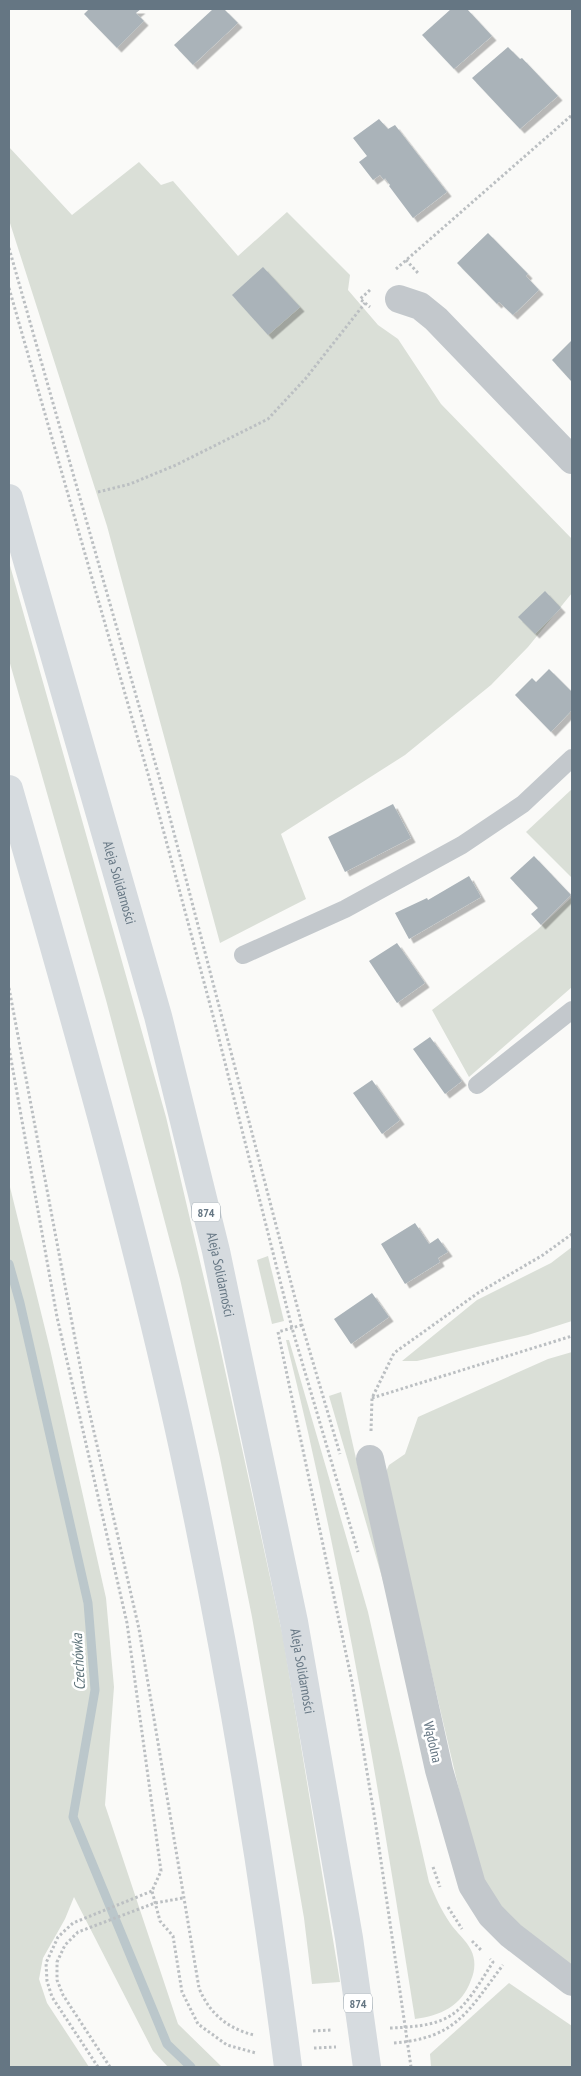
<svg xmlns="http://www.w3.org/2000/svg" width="581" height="2076" viewBox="0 0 581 2076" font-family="'PT Sans Narrow',sans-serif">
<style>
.green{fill:#dadfd7}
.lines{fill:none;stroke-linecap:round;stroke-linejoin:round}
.stream{stroke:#bbc7cb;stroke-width:9}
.building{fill:#aab3b9;filter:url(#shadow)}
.path{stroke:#bbbfc2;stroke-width:3;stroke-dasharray:2.5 2.5;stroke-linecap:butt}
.lane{stroke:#c3c8cc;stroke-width:18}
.street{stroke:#c3c8cc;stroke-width:28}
.primary{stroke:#d6dbdf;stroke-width:28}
.labels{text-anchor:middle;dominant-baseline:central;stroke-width:5;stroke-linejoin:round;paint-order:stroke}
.shield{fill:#fff;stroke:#939fa8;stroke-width:1}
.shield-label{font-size:12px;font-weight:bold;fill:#657683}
.street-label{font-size:14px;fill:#657683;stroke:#fff}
.water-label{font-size:15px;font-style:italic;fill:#60757c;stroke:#fff}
</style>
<defs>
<filter id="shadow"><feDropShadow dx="4.5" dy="4.5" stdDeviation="0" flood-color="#0004"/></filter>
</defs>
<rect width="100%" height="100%" fill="#fafaf8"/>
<!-- green -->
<g class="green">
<path d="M9,147L72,215L139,162L161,185L173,181L238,256L287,212L350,275L348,290L378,325L398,339L441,404L572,539V593L528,647L491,685L405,755L281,834L306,899L220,943L107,526L9,220Z"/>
<path d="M9,562L166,1117L218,1338L283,1637L340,1982L312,1984L304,1918L252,1617L220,1458L180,1279L106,1000L9,660Z"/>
<path d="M572,789V878L526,832Z"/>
<path d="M572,897V987L469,1077L432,1010L537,930Z"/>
<path d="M9,1183L50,1349L106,1598L114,1687L105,1805L178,2024L222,2067H168L153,2051L74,1897L65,1919L43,1958L39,1979L47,2003L89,2067H9Z"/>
<path d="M572,1247V1321L528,1335L417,1361H402L477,1300L551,1263Z"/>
<path d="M268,1256L284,1321L272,1324L257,1260Z"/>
<path d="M286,1340H289L368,1612L429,1882C435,1896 441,1910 450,1923C456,1932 467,1941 471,1950C476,1960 475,1971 471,1980C462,2006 440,2016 415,2019C379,1791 342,1564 286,1340Z"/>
<path d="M572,1352V1966C548,1949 509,1922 493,1897C480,1875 474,1848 467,1824L385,1474L389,1465L405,1454L418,1417L548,1359Z"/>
<path d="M341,1392L386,1591L329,1396Z"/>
<path d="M509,1983L572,2026V2067H431L430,2054Z"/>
</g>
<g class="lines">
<!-- stream -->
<path class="stream" d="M9,1264L20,1303L88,1603L95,1690L73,1817L167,2044L191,2067"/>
</g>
<!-- building -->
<g class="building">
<path d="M89,9H141L136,13L144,21L117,48L84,14Z"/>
<path d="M213,9H224L238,23L193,65L174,45Z"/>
<path d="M451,9H467L492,36L454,69L422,35Z"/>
<path d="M508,47L520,59L522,58L558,96L520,129L472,78Z"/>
<path d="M379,119L388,129L395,125L447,192L413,218L389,186L390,185L385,178L384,180L380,175L373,180L359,162L367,156L353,138Z"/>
<path d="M488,233L528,274L526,276L539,290L513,315L499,302L497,304L457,263Z"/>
<path d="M263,267L300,307L268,335L232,295Z"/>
<path d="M572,340V382L552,360Z"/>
<path d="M545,591L561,608L535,634L518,617Z"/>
<path d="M549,669L572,692V710L551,732L515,695L532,678L536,682Z"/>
<path d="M393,804L411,838L345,872L328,837Z"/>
<path d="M534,856L571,895L541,925L531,914L538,908L510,878Z"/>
<path d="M469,876L481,897L409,939L395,913L427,898L428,900Z"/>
<path d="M397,943L425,983L397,1003L369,961Z"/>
<path d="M430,1037L462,1081L445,1094L413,1049Z"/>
<path d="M372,1080L400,1120L382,1134L353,1093Z"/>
<path d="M415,1223L429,1244L438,1238L448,1252L438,1258L440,1262L405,1284L381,1244Z"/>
<path d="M372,1293L389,1317L351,1344L334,1319Z"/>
</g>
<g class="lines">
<!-- path -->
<g class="path">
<path d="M9,248L162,787L302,1325L340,1454"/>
<path d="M406,260L418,273"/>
<path d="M396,269L572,115"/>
<path d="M9,288L152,788L216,1027L292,1328L358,1552"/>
<path d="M370,290L360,299L370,307"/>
<path d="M98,492L130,484L176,465L268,419L306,378L365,303"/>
<path d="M9,988L86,1397L139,1629L199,1988C209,2013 228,2029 254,2035"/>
<path d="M9,1048L57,1317L127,1623L161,1871L152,1891L160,1921L173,1936L182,1992L198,2024L227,2045L256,2053"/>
<path d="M302,1325L278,1332L352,1682L375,1820L411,2067"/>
<path d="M372,1398L572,1336"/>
<path d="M371,1431L372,1398L394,1353L478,1293L543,1255L572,1234"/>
<path d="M433,1867L440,1887"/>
<path d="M448,1907L462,1929"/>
<path d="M472,1941L482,1951"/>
<path d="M390,2028C455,2026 461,2013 493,1962L490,1959"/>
<path d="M313,2031L332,2030"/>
<path d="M394,2043C457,2038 468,2011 503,1965"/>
<path d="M314,2048L336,2047"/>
<path d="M98,2067L52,1997L47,1981L46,1963L58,1937L73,1923L152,1891"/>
<path d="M110,2067L63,1995L57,1980V1962L65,1945L78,1932L155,1903L183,1898"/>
</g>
<!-- lane -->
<g class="lane">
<path d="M243,955L345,909L462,845L523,804L572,758"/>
<path d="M477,1085L572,1010"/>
</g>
<!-- street -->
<g class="street">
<path d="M399,299L420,306L436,319L572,460"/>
<path d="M370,1459L439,1770L472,1885L491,1915L511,1935L572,1982"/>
</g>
<!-- primary -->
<g class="primary">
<path id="s1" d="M9,498L158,1016L216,1251L294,1622L349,1938L367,2067"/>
<path d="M9,789C74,1016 140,1244 189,1476C230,1672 263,1869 288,2067"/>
</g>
</g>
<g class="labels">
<!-- shield labels -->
<g class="shield">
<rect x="192" y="1202.5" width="28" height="19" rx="4"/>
<rect x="344" y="1993.5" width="28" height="19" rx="4"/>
</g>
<g class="shield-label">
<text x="206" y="1212">874</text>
<text x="358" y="2003">874</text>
</g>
<!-- street labels -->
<g class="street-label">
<text stroke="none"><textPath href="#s1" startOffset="400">Aleja Solidarności</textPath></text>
<text stroke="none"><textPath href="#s1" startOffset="805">Aleja Solidarności</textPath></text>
<text stroke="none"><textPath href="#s1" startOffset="1210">Aleja Solidarności</textPath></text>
<text transform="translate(433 1742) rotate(77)">Wądolna</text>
</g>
<!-- water labels -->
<g class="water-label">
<text transform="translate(78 1662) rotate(-93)">Czechówka</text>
</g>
</g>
<!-- border -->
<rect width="581" height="2076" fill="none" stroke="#657683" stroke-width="20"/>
</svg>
